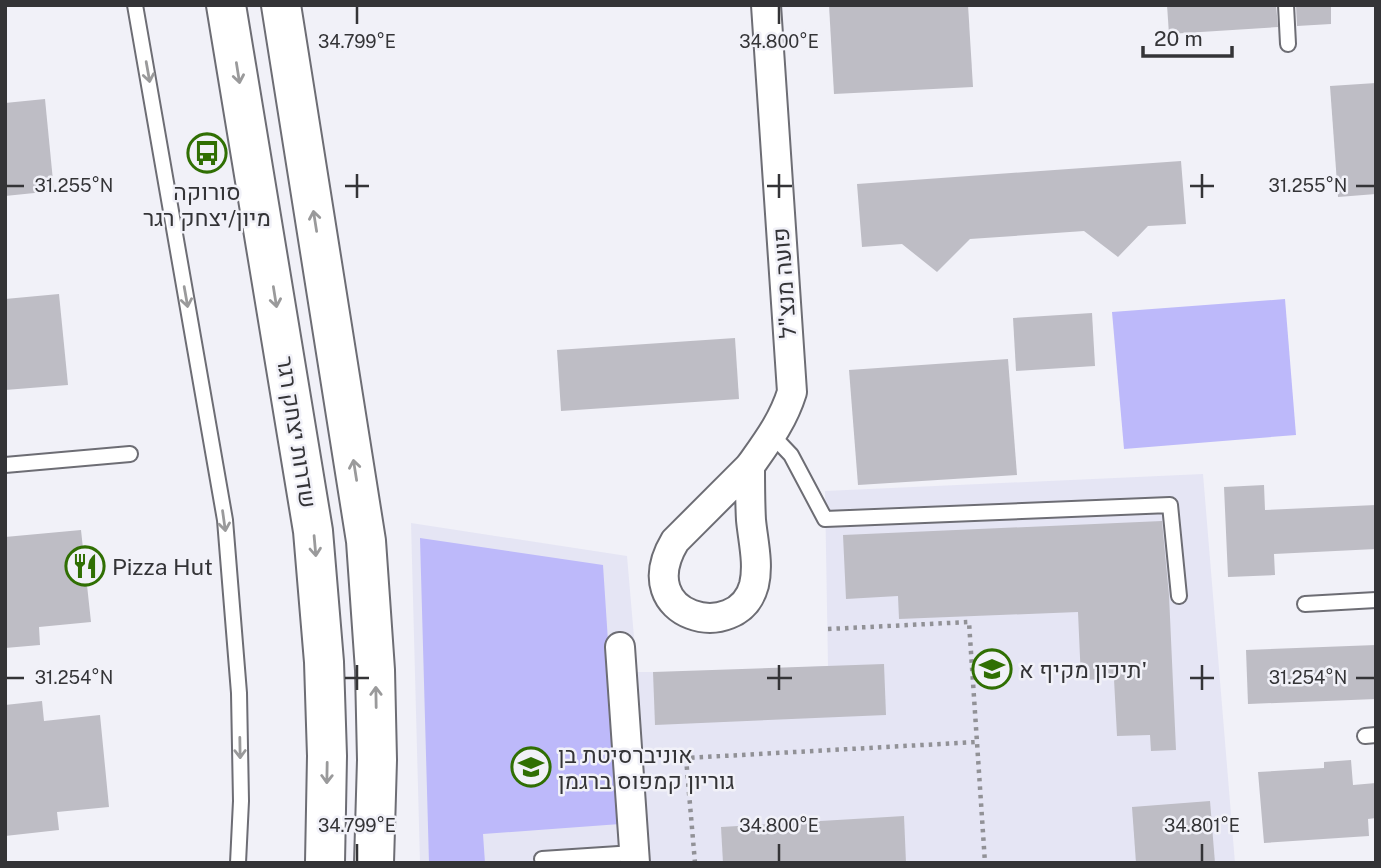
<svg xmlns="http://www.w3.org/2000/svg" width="1381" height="868" viewBox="0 0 1381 868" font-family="'Public Sans',Heebo,sans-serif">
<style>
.built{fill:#e5e5f4}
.grass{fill:#bdb9fa}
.building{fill:#bebdc5}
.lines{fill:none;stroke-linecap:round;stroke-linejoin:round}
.service-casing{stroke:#6d6d74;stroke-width:18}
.minor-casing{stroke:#6d6d74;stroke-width:32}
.primary-casing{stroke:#6d6d74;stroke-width:42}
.path{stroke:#919196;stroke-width:4.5;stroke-dasharray:3.5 5;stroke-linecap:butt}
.service{stroke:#fff;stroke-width:14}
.minor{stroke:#fff;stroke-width:28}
.primary{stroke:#fff;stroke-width:38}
.oneway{stroke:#9a9a9b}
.ticks{fill:none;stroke:#343437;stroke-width:2.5}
.labels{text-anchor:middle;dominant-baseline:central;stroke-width:5;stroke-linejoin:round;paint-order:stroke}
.poi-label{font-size:23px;fill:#343437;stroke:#f1f1f8;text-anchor:start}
.street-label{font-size:23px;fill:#343437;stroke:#f1f1f8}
.ticks-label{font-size:18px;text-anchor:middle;fill:#343437;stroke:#f1f1f8;stroke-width:5;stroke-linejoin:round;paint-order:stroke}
</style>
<rect width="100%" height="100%" fill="#f1f1f8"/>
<!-- built -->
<path class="built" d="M1203,474L1235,863H420L411,523L627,556L637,672H703L828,666L825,491Z"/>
<!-- grass -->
<g class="grass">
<path d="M1285,299L1296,435L1124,449L1112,312Z"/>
<path d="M420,538L603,565L620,824L483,834L485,863H429Z"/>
</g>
<!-- building -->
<g class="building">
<path d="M829,5H968L973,87L834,94Z"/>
<path d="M1167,5H1276L1278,27L1169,34Z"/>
<path d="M1296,5H1331V24L1297,26Z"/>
<path d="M1376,83V194L1338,197L1330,86Z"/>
<path d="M45,99L54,191L5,196V103Z"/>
<path d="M1181,161L1186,224L1148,226L1118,257L1084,231L970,239L937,272L902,244L862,247L857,184Z"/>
<path d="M59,294L68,385L5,390V299Z"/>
<path d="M1092,313L1095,366L1016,371L1013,318Z"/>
<path d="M735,338L739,399L561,411L557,350Z"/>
<path d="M1008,359L1017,475L858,485L849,370Z"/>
<path d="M1264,485L1265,510L1376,505V549L1274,554L1275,575L1228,577L1224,487Z"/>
<path d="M1162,521L1169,595L1176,750L1151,751L1150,735L1117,736L1114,679L1081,680L1078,612L899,619L898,596L846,599L843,535Z"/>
<path d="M81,530L91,622L39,627L40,645L5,648V537Z"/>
<path d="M1376,645V699L1248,704L1246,650Z"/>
<path d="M884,664L886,715L655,725L653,672Z"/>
<path d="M42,701L44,721L100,715L109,807L57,812L59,830L5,836V705Z"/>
<path d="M1351,760L1353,785L1376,783V818L1368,819L1369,836L1264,843L1258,772L1324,768V762Z"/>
<path d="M1210,801L1215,863H1136L1132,807Z"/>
<path d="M904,816L906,863H723L721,827Z"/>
</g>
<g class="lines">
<!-- service casing -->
<g class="service-casing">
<g id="service">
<path d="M135,5L225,520L239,693L241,801L238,863"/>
<path d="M1286,5L1288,44"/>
<path d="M772,435L791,455L825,519L1170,505L1179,596"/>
<path d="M5,465L130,454"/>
<path d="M1305,604L1376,600"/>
<path d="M1365,736L1376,735"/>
<path d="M542,859L634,853"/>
</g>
</g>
<!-- minor casing -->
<g class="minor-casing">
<g id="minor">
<path d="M750,466C767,442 783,421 792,392L766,5"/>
<path d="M750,466C750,484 750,502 751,520C753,541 759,564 754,585C738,645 629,618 675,541Z"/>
<path d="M620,647L635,863"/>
</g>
</g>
<!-- primary casing -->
<g class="primary-casing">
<g id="primary">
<path d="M226,5L313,531L324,662L327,756L325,863"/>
<path d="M281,5L366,541L375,670L377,760L374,863"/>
</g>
</g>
<!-- path -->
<g class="path">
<path d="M828,629L969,622L985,863"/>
<path d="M695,863L686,758L977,742"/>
</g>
<!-- service -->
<use href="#service" class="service"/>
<!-- minor -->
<use href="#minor" class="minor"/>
<!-- primary -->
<use href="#primary" class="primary"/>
</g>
<!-- one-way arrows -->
<defs><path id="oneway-shaft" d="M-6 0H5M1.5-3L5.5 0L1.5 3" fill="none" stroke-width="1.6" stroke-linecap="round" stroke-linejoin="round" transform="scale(1.75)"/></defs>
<g class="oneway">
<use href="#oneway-shaft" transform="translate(148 72) rotate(80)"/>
<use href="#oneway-shaft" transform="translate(238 73) rotate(81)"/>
<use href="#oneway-shaft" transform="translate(315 221) rotate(-99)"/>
<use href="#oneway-shaft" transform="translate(186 297) rotate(80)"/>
<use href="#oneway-shaft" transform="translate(275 297) rotate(81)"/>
<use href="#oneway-shaft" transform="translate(355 470) rotate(-99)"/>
<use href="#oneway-shaft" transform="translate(224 521) rotate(82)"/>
<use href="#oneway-shaft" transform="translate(315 546) rotate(85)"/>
<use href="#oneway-shaft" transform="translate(376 697) rotate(-91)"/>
<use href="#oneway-shaft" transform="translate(240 748) rotate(89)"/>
<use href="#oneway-shaft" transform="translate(327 773) rotate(91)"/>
</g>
<!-- ticks -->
<path class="ticks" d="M357,7V24M779,7V24M357,174V198M779,174V198M1202,174V198M7,186H24M345,186H369M767,186H792M1190,186H1214M1356,186H1374M357,665V690M779,665V690M1202,665V690M7,678H24M345,678H369M767,678H792M1190,678H1214M1356,678H1374M357,844V861M779,844V861M1202,844V861"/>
<!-- icons -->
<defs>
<g id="bus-ring" transform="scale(2.0125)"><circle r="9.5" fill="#f1f1f8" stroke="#306f03" stroke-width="1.5"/><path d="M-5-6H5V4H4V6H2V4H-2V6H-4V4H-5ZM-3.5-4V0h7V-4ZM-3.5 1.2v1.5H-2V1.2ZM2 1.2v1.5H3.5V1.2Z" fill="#306f03"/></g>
<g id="restaurant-ring" transform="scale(2.0125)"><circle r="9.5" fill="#f1f1f8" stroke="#306f03" stroke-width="1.5"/><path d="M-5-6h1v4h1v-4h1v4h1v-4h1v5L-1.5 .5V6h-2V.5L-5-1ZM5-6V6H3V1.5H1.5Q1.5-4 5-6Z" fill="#306f03"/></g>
<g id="school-ring" transform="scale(2.0125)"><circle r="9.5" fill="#f1f1f8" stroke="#306f03" stroke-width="1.5"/><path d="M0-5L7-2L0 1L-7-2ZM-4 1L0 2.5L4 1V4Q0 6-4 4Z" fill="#306f03"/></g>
<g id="university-ring" transform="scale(2.0125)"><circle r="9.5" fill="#f1f1f8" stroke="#306f03" stroke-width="1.5"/><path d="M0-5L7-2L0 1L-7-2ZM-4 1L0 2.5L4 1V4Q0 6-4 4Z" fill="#306f03"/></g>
</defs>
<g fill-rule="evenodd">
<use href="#bus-ring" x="207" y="153"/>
<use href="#restaurant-ring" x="85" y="566"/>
<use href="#school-ring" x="992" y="669"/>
<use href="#university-ring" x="531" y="767"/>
</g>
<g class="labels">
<!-- poi labels -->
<g class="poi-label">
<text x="207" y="191" text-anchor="middle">סורוקה<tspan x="207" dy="26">מיון/יצחק רגר</tspan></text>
<text x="112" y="566">Pizza Hut</text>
<text x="1019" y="669">תיכון מקיף א'</text>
<text x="558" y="754">אוניברסיטת בן<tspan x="558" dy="26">גוריון קמפוס ברגמן</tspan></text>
</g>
<!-- street labels -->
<g class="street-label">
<text transform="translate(784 283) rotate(-94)">פועה מנצ"ל</text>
<text transform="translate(297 432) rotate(81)">שדרות יצחק רגר</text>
</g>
</g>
<g class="ticks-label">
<text x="357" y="48">34.799°E</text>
<text x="779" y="48">34.800°E</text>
<text x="74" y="192">31.255°N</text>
<text x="1308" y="192">31.255°N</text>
<text x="74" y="684">31.254°N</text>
<text x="1308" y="684">31.254°N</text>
<text x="357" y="832">34.799°E</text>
<text x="779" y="832">34.800°E</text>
<text x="1202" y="832">34.801°E</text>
</g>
<!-- border -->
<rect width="1381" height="868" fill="none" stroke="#343437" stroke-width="14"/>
<!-- scale -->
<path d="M1143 46v10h89v-10" fill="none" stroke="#343437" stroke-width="3.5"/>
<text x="1154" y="46" font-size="21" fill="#343437" stroke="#f1f1f8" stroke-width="5" paint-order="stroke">20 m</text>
</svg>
